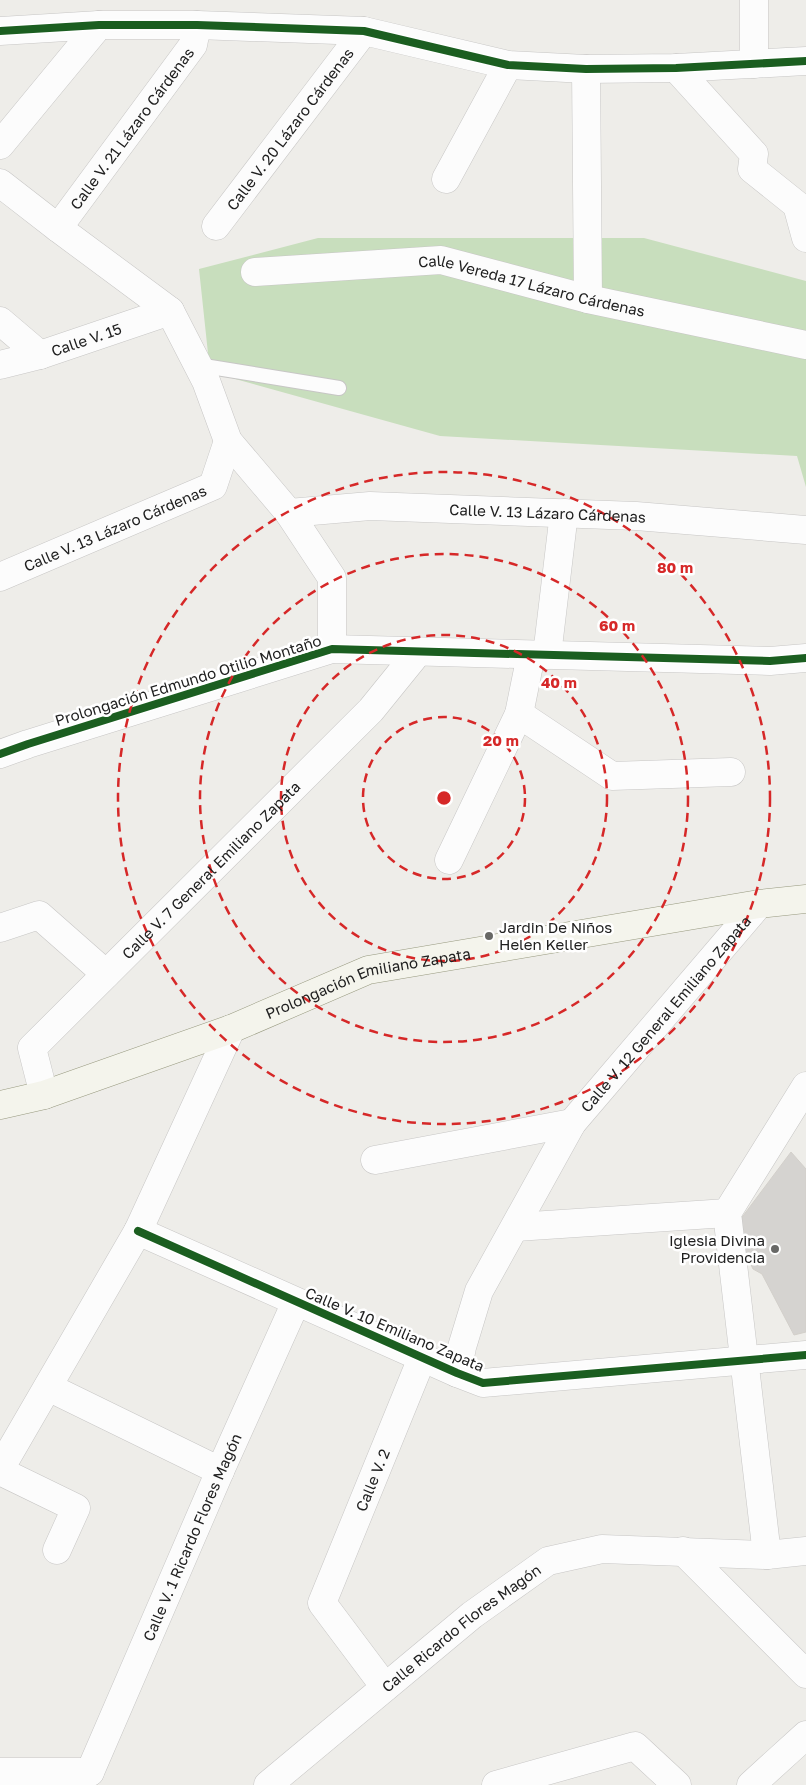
<svg xmlns="http://www.w3.org/2000/svg" width="806" height="1785" viewBox="0 0 806 1785" font-family="'Golos Text',sans-serif">
<style>
.forest{fill:#c8debd}
.building{fill:#d5d3d0;stroke:#d2cfca}
.lines{fill:none;stroke-linecap:round;stroke-linejoin:round}
.service-casing{stroke:#c7c6c5;stroke-width:16}
.minor-casing{stroke:#c7c6c5;stroke-width:29}
.secondary-casing{stroke:#97997f;stroke-width:29}
.service{stroke:#fcfcfc;stroke-width:14}
.minor{stroke:#fcfcfc;stroke-width:28}
.secondary{stroke:#f4f4ec;stroke-width:28}
.cycleway-casing{stroke:#fff;stroke-width:11}
.cycleway{stroke:#1b5e20;stroke-width:8}
.ring{fill:none;stroke:#d62828;stroke-width:2.5;stroke-dasharray:9 6}
.poi-dot{fill:#686866;stroke:#fff;stroke-width:2}
.labels{text-anchor:middle;dominant-baseline:central;stroke-width:5;stroke-linejoin:round;paint-order:stroke}
.street-label{font-size:15px;fill:#202020;stroke:#fff}
.poi-label{font-size:15px;fill:#202020;stroke:#fff;text-anchor:start}
.centre{fill:#d62828;stroke:#fff;stroke-width:2.5}
.ring-label{font-size:15px;text-anchor:middle;font-weight:bold;fill:#d62828;stroke:#fff;stroke-width:5;stroke-linejoin:round;paint-order:stroke}
</style>
<rect width="100%" height="100%" fill="#eeede9"/>
<!-- forest -->
<path class="forest" d="M318,238H644L806,281V487L797,456L440,436L210,372L199,269Z"/>
<!-- building -->
<path class="building" d="M791,1152L806,1169V1332L794,1335L762,1274L753,1269L734,1228Z"/>
<g class="lines">
<!-- service casing -->
<g class="service-casing">
<path id="service" d="M198,365L339,388"/>
</g>
<!-- minor casing -->
<g class="minor-casing">
<g id="minor">
<path d="M754,0V64"/>
<path d="M0,31L99,25H197L364,31L508,65L586,69L676,68L806,61"/>
<path d="M676,68L754,154L752,169L797,205L806,238"/>
<path d="M586,69L588,299"/>
<path d="M0,145L99,25"/>
<path d="M446,179L508,65"/>
<path d="M0,183L58,228L170,311L206,381L228,441L289,513L332,578V649"/>
<path id="s1" d="M216,226L364,31"/>
<path id="s2" d="M58,228L193,45L197,25"/>
<path id="s3" d="M255,272L441,260L588,299L806,345"/>
<path d="M0,321L40,355"/>
<path id="s4" d="M0,365L40,355L170,311"/>
<path id="s5" d="M289,513L370,506L636,516L806,530"/>
<path id="s6" d="M0,577L213,486L228,441"/>
<path d="M547,655L564,513"/>
<path d="M519,714L612,776L731,772"/>
<path d="M0,754L28,744L332,649L770,661L806,658"/>
<path d="M449,860L519,714L531,655"/>
<path d="M0,928L39,915L106,974"/>
<path id="s7" d="M44,1095L32,1048L371,710L418,652"/>
<path d="M375,1160L572,1123"/>
<path d="M516,1227L727,1213"/>
<path d="M138,1231L457,1373L483,1383L806,1355"/>
<path id="s8" d="M457,1373L462,1347L479,1291L572,1123L759,904"/>
<path d="M48,1387L220,1471"/>
<path d="M0,1469L138,1231L231,1029"/>
<path d="M0,1471L76,1508L57,1550"/>
<path d="M683,1551L806,1674"/>
<path d="M767,1555L727,1213L806,1086"/>
<path id="s9" d="M385,1687L322,1603L422,1358"/>
<path d="M0,1772H90"/>
<path id="s10" d="M90,1772L220,1471L296,1302"/>
<path id="s11" d="M268,1785L472,1615L548,1561L602,1549L767,1555L806,1551"/>
<path d="M496,1785L635,1746L677,1785"/>
<path d="M751,1785L806,1735"/>
</g>
</g>
<!-- secondary casing -->
<g class="secondary-casing">
<g id="secondary">
<path id="s12" d="M0,1105L44,1095L231,1029L368,970L759,904L806,899"/>
</g>
</g>
<!-- service -->
<use href="#service" class="service"/>
<!-- minor -->
<use href="#minor" class="minor"/>
<!-- secondary -->
<use href="#secondary" class="secondary"/>
<!-- cycleway casing -->
<g class="cycleway-casing">
<g id="cycleway">
<path d="M0,31L99,25H197L364,31L508,65L586,69L676,68L806,61"/>
<path d="M0,754L28,744L332,649L770,661L806,658"/>
<path d="M138,1231L457,1373L483,1383L806,1355"/>
</g>
</g>
<!-- cycleway -->
<use href="#cycleway" class="cycleway"/>
</g>
<!-- distance rings -->
<g class="ring">
<circle cx="444" cy="798" r="81"/>
<circle cx="444" cy="798" r="163"/>
<circle cx="444" cy="798" r="244"/>
<circle cx="444" cy="798" r="326"/>
</g>
<!-- markers -->
<g class="poi-dot">
<circle cx="489" cy="936" r="5"/>
<circle cx="775" cy="1249" r="5"/>
</g>
<g class="labels">
<!-- street labels -->
<g class="street-label">
<text stroke="none"><textPath href="#s2" startOffset="124">Calle V. 21 Lázaro Cárdenas</textPath></text>
<text stroke="none"><textPath href="#s1" startOffset="122">Calle V. 20 Lázaro Cárdenas</textPath></text>
<text stroke="none"><textPath href="#s3" startOffset="280">Calle Vereda 17 Lázaro Cárdenas</textPath></text>
<text stroke="none"><textPath href="#s4" startOffset="90">Calle V. 15</textPath></text>
<text stroke="none"><textPath href="#s5" startOffset="259">Calle V. 13 Lázaro Cárdenas</textPath></text>
<text stroke="none"><textPath href="#s6" startOffset="125">Calle V. 13 Lázaro Cárdenas</textPath></text>
<text transform="translate(188 680) rotate(-17)">Prolongación Edmundo Otilio Montaño</text>
<text stroke="none"><textPath href="#s7" startOffset="301">Calle V. 7 General Emiliano Zapata</textPath></text>
<text stroke="none"><textPath href="#s12" startOffset="389">Prolongación Emiliano Zapata</textPath></text>
<text stroke="none"><textPath href="#s8" startOffset="421">Calle V. 12 General Emiliano Zapata</textPath></text>
<text transform="translate(395 1329) rotate(23)">Calle V. 10 Emiliano Zapata</text>
<text stroke="none"><textPath href="#s9" startOffset="238">Calle V. 2</textPath></text>
<text stroke="none"><textPath href="#s10" startOffset="256">Calle V. 1 Ricardo Flores Magón</textPath></text>
<text stroke="none"><textPath href="#s11" startOffset="249">Calle Ricardo Flores Magón</textPath></text>
</g>
<!-- poi labels -->
<g class="poi-label">
<text x="499" y="927">Jardin De Niños<tspan x="499" dy="17">Helen Keller</tspan></text>
<text x="765" y="1240" text-anchor="end">Iglesia Divina<tspan x="765" dy="17">Providencia</tspan></text>
</g>
</g>
<circle cx="444" cy="798" r="8" class="centre"/>
<g class="ring-label">
<text x="675" y="573">80 m</text>
<text x="617" y="631">60 m</text>
<text x="559" y="688">40 m</text>
<text x="501" y="746">20 m</text>
</g>
</svg>
